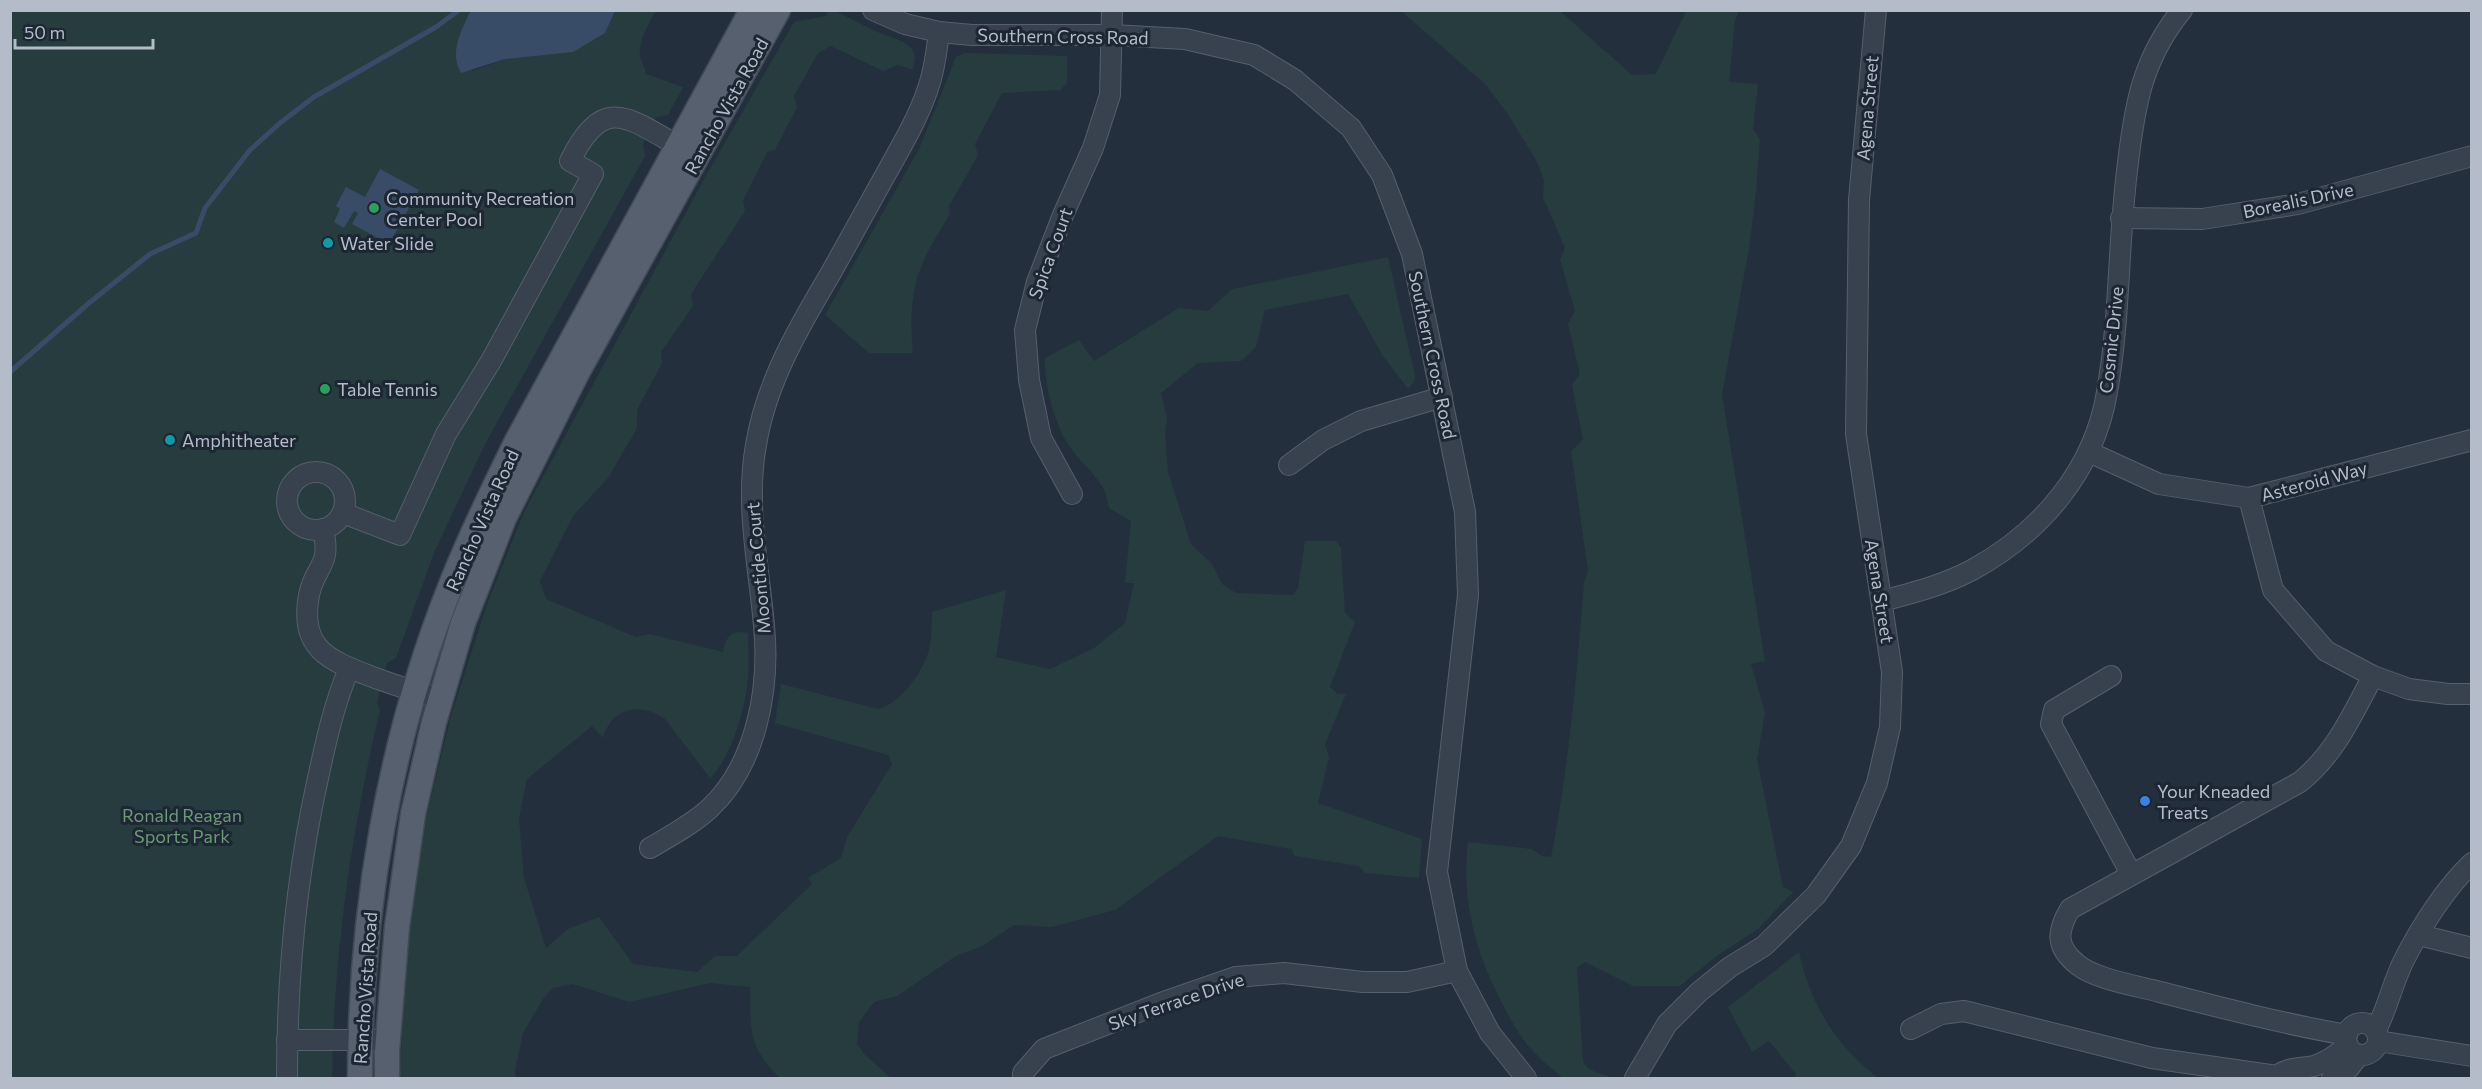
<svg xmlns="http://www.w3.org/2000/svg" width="2482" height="1089" viewBox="0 0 2482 1089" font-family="Commissioner,sans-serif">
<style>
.green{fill:#263c3f}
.water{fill:#394c67}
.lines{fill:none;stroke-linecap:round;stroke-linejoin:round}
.stream{stroke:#394c67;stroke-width:5}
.minor-casing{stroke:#565f6c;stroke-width:22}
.major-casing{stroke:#414a57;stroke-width:27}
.minor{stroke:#38414e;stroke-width:20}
.major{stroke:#56606e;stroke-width:24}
.leisure-dot{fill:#2e9e5b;stroke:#1d2633;stroke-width:2}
.culture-dot{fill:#0f9aa8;stroke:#1d2633;stroke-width:2}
.shop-dot{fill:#3f7fe0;stroke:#1d2633;stroke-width:2}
.labels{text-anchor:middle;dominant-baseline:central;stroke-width:6;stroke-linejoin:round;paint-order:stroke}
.street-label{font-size:18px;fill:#b4bcc9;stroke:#1d2633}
.poi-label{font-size:18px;fill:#b4bcc9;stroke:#1d2633;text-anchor:start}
.park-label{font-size:18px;fill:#6b9a76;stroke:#1d2633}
</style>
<rect width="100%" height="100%" fill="#242f3e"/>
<!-- green -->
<g class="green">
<path d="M10,11H471L462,29L472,71L505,59L537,54L605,33L615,11H656C649,22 638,42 640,56C641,62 645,67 646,74L683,87L668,115L656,117L643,144L645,156L485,444L434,553L396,658L387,663L377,702L380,710C351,834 334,950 332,1078H11Z"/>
<path d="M828,11H835L875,31L904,42L912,49L915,57L913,70L898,65L883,71L831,46L818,53L794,96L797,107L775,150L767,152L743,200L745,211L691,294L693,306L661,352L662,363L637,410V428L608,478L573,516L540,581L546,599L636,637L650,634L723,652C725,638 731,629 748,633C748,653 750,674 746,693C742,718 729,760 710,778L665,719C641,701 611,708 603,738L592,726L527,779L519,818L524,878L546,948L568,929L599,917L633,964L697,972L715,956H737L812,884L808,878L841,858L847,837L892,764L888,755L775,723L781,684L878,709C900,704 923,672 929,650C932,638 932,625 932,612L1006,590L996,657L1050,669L1094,648L1125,623L1134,583H1125L1131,521L1109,508C1105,478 1086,470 1070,447C1055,426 1044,384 1045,358L1079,340L1094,361L1179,308L1208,311L1232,289L1388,257L1415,376L1414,382L1408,389L1383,356L1348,294L1265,310L1256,347L1241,361L1198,363L1161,393L1167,418L1165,433L1168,472L1191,544L1212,564L1222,584L1236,593L1293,595L1298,588L1305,541H1336L1341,548L1345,613L1355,622L1330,687L1338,694H1346L1325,744L1329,758L1318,803L1422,839L1419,878L1365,873L1359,866L1295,856L1291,849L1218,836L1115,910L1052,927L1014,925L982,946L956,956L897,996L874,1002L859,1022L857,1044L865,1055L891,1078H780C747,1045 751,1032 750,987L710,983L629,1002L573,984L553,988L543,999L523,1033L515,1071L516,1078H400L406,943L420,843L451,716L487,604L524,512L703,181L794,22L826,16Z"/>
<path d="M1401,11H1560L1632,75L1656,74L1686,11H1739L1735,21L1729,82L1758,84L1753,129L1760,139L1756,192L1749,249L1722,394L1765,661L1751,664L1765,712L1757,759L1783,887L1793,892L1758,929L1718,955L1680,986H1633L1585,962L1577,967L1583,1061C1588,1073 1602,1073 1613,1078H1563C1552,1069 1541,1060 1532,1050C1521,1039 1512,1022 1504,1007C1476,954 1461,903 1468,842L1532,849L1542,856L1551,857C1569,767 1577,674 1584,582L1588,571L1571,451L1583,440L1572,385L1580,374L1568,324L1575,311L1560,260L1565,248L1543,197L1544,180L1536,160L1507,113L1485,84Z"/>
<path d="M964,53L1067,56V83L1060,90L1002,93L975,144L978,155L949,206L950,214C941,229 931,244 924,260C910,289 910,322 913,353H869L825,315L919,149L956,57Z"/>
<path d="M1799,952C1811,1006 1835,1044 1878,1078H1795L1796,1074L1769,1041L1752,1052L1728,1007Z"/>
</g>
<!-- water -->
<g class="water">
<path d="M471,10H615V11L605,33L573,52L505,59L461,73C449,52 461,31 471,10Z"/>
<path d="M380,169L419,190L389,244L352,224L358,213L354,211L344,228L334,222L340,209L336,206L346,187L365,197Z"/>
</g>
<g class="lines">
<!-- stream -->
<path class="stream" d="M10,372L89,303L150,254L196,233L205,208L250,150L280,123L314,97L436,27L459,10"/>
<!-- minor casing -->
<g class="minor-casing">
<g id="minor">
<path d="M873,10L905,24L939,32L972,35H1112L1185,39L1254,55L1295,80L1351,128L1382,175L1412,254L1465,512L1468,595L1437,872L1457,971L1490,1033L1526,1078"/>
<path d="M2121,218L2202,219L2298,204L2472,156"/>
<path d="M2089,452L2159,484L2249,498L2472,440"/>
<path d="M1289,465L1323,440L1361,421L1442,397"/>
<circle cx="316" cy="501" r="29"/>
<path d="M1072,494L1041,438L1029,380L1025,330L1037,282L1063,215L1093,148L1110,95L1112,10"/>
<path d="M2249,498L2273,590L2326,651L2373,676L2409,689L2448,694H2472"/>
<path d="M343,513L400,535L446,434L491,361L593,174L570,161C603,95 626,116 678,146"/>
<path d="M323,529C332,567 315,565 309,595C299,648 328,660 370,676C393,685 417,692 441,699"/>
<path d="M1882,601C1912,593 1944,585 1972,570C2040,533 2094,471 2107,392C2120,319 2118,244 2127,171C2134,109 2141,60 2182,10"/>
<path d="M2111,676L2054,710L2051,724L2131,874"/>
<path d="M650,848C670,836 693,824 710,808C757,764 770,687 764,626C759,566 745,505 756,445C766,382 800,325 832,271C850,238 869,205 887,172C903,143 921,113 930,82C935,66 937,48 939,32"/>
<path d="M2419,935L2472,948"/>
<circle cx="2362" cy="1039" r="16"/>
<path d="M1911,1029L1941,1014L1964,1011L2152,1058L2277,1076C2288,1067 2300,1069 2314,1066C2327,1062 2338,1054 2348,1045"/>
<path d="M2376,1030C2388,1007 2393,981 2405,958C2421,927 2446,887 2472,863"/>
<path d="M2347,1035C2284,1024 2222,1008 2160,992C2138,986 2095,979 2078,965C2055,947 2057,931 2070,909L2300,782C2335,754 2352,715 2373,676"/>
<path d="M287,1040H388"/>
<path d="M2378,1041L2472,1056"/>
<path d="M287,1078C287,977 296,877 318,778C326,741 334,704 349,669"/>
<path d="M1023,1078V1073L1044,1049L1161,1003L1236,977L1284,973L1363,982H1407L1457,971"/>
<path d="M1635,1078L1667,1024L1699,992L1730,967L1764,946L1816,895L1851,846L1877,783L1890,727L1892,672L1856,434L1859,200L1876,10"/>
<path d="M2332,1078L2349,1068L2359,1055"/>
</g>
</g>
<!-- major casing -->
<g class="major-casing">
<g id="major">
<path d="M360,1078C360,912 389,740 451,585C470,536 494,488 517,441L752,10"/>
<path d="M387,1078V1051L397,927L413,814L434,722L463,623L504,518L577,373L778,10"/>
</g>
</g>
<!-- minor -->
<use href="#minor" class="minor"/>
<!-- major -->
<use href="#major" class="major"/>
</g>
<!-- markers -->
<g class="leisure-dot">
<circle cx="374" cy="208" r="6"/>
<circle cx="325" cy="389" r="6"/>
</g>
<g class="culture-dot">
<circle cx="328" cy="243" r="6"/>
<circle cx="170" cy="440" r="6"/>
</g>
<circle class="shop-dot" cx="2145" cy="801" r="6"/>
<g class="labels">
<!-- street labels -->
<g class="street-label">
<text transform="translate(1063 36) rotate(1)">Southern Cross Road</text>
<text transform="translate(726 106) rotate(-61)">Rancho Vista Road</text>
<text transform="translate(1867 108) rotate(-85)">Agena Street</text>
<text transform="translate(2298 200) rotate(-12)">Borealis Drive</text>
<text transform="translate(1050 253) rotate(-70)">Spica Court</text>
<text transform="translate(2111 340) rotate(-84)">Cosmic Drive</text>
<text transform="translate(1433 355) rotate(78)">Southern Cross Road</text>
<text transform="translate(2314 481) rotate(-15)">Asteroid Way</text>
<text transform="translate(482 520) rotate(-66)">Rancho Vista Road</text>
<text transform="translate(758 568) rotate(-95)">Moontide Court</text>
<text transform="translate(1880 591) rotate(81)">Agena Street</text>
<text transform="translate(365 988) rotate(-86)">Rancho Vista Road</text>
<text transform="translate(1176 1001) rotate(-19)">Sky Terrace Drive</text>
</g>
<!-- poi labels -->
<g class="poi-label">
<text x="386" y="198">Community Recreation<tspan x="386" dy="21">Center Pool</tspan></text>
<text x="340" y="243">Water Slide</text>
<text x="337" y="389">Table Tennis</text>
<text x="182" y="440">Amphitheater</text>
<text x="2157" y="791">Your Kneaded<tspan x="2157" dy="21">Treats</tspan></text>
</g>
<!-- park labels -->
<g class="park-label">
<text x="182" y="815">Ronald Reagan<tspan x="182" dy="21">Sports Park</tspan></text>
</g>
</g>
<!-- border -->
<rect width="2482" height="1089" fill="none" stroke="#b4bcc9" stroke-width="24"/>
<!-- scale -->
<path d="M15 39v9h138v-9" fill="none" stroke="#b4bcc9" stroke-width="3"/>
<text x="24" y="39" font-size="18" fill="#b4bcc9" stroke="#1d2633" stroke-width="4.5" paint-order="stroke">50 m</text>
</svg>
